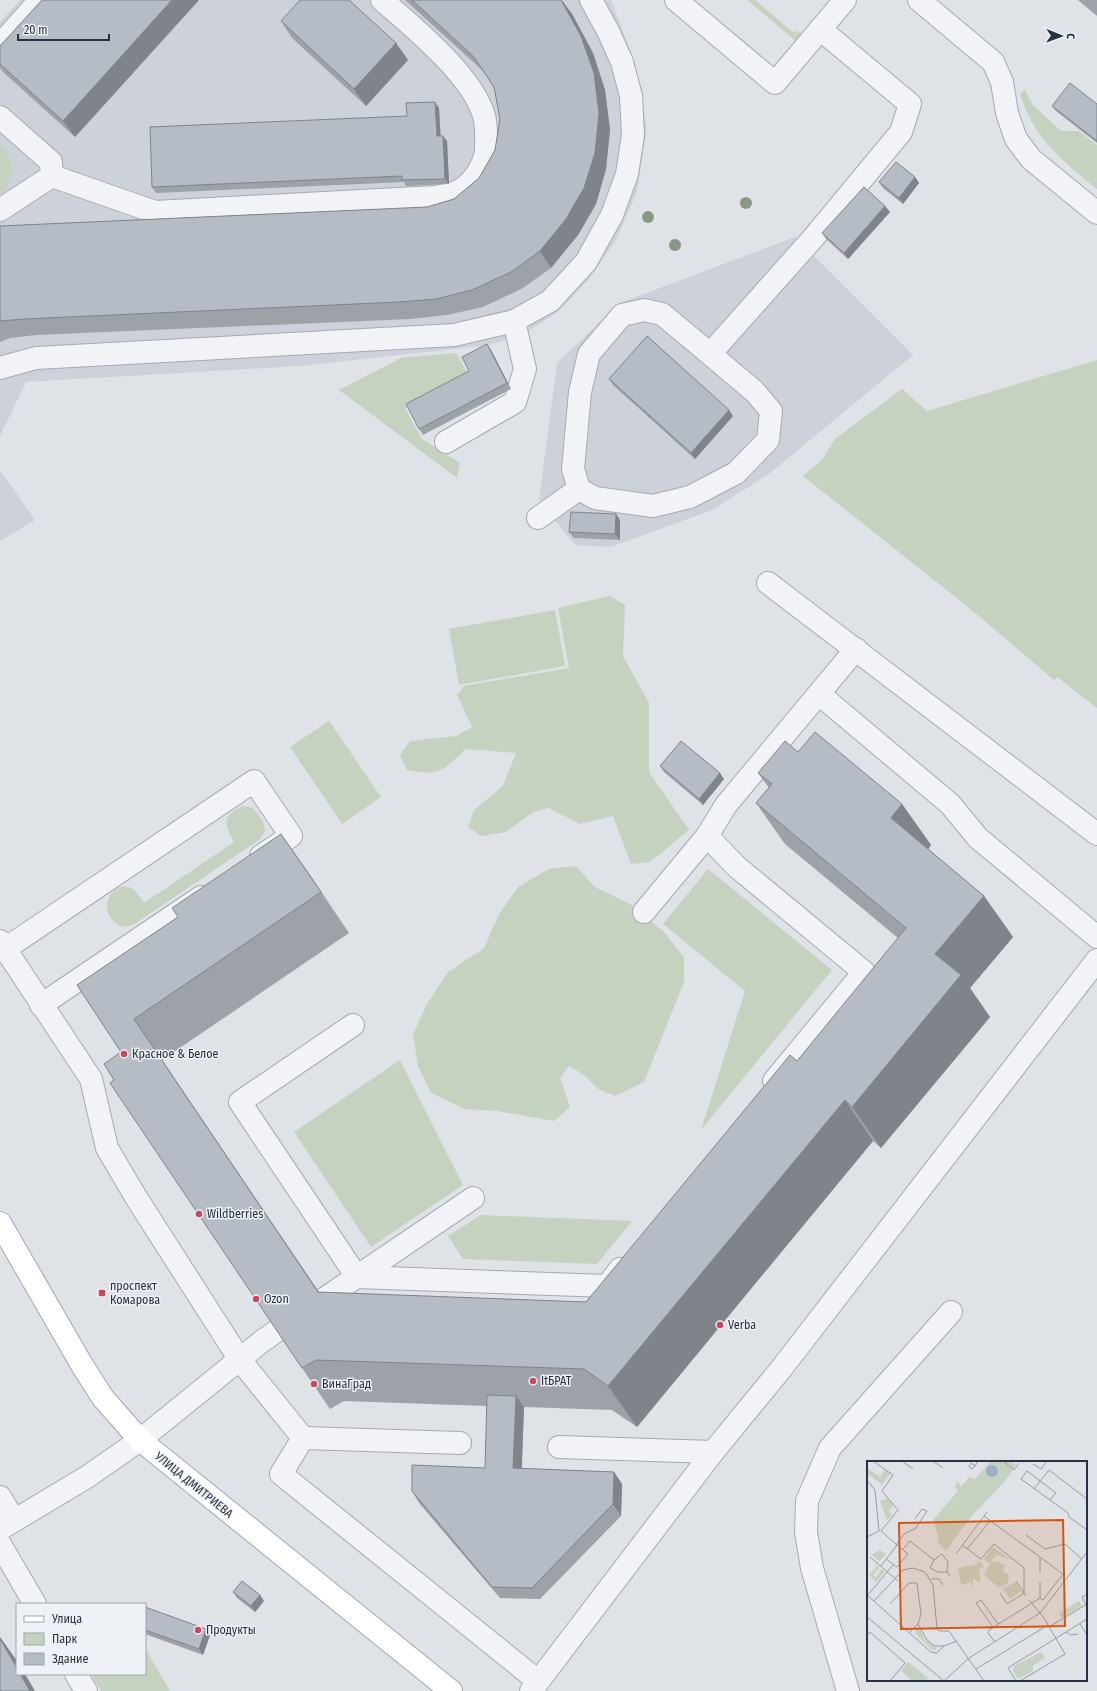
<svg xmlns="http://www.w3.org/2000/svg" width="1097" height="1691" viewBox="0 0 1097 1691" font-family="'Fira Sans Condensed',sans-serif">
<style>
.built{fill:#cdd2da}
.green{fill:#c5d2c0}
.lines{fill:none;stroke-linecap:round;stroke-linejoin:round}
.minor-casing{stroke:#a4aab2;stroke-width:24}
.major-casing{stroke:#9fa7b3;stroke-width:24}
.minor{stroke:#f2f3f6;stroke-width:22}
.major{stroke:#fff;stroke-width:22}
.tree{fill:#869886}
.wall{fill:#9da2a9}
.shaded-wall{fill:#7f848a}
.building{fill:#b6bcc5;stroke:#7f848a}
.poi-dot{fill:#ca475d;stroke:#eef1f5;stroke-width:1.5}
.labels{text-anchor:middle;dominant-baseline:central;stroke-width:3;stroke-linejoin:round;paint-order:stroke}
.poi-label{font-size:12px;fill:#28313f;stroke:#eef1f5;text-anchor:start}
.street-label{font-size:12px;fill:#28313f;stroke:#eef1f5}
.inset-road{fill:none;stroke:#969ca4;stroke-width:1}
.view{fill:#d55511;fill-opacity:0.15;stroke:#d55511;stroke-width:2}
.inset-edge{fill:none;stroke:#28313f;stroke-width:2}
</style>
<rect width="100%" height="100%" fill="#dfe3e8"/>
<!-- built -->
<g class="built">
<path d="M20,0H611L636,66L647,129L637,192L616,240L589,279L558,312L530,330L490,345L301,366L26,382L0,436V22Z"/>
<path d="M795,237L913,355L769,474L712,510L611,547L575,545L539,500L557,363L620,303Z"/>
<path d="M0,470L35,520L0,541Z"/>
</g>
<!-- green -->
<g class="green">
<path d="M747,0H755L794,33L797,30L801,34L796,41Z"/>
<path d="M1025,90L1033,105L1061,131H1079L1097,145V189C1062,160 1034,139 1020,94Z"/>
<path d="M0,144C13,156 16,171 7,187C5,191 4,194 0,197Z"/>
<path d="M456,353L469,375L405,408L422,439L460,463L457,478L339,390L401,358Z"/>
<path d="M1097,360V708L1057,677L1054,680L968,607L803,476L822,460L835,439L902,389L927,411Z"/>
<path d="M610,596L625,605L623,656L649,703V772L689,830L650,862L631,864L613,816L580,824L549,808L533,812L506,832L481,836L468,827L474,810L503,786L516,753L466,749C441,771 443,776 407,770L400,755L410,741L456,736L472,727L457,695L464,686L569,668L558,608Z"/>
<path d="M555,610L565,666L459,685L449,629Z"/>
<path d="M329,721L381,797L342,824L290,747Z"/>
<path d="M243,806L253,808L263,821L265,831L259,840L133,925L123,927C91,914 114,875 134,890C138,893 141,899 144,903L234,842C224,823 221,816 243,806Z"/>
<path d="M576,866L595,887L630,904L663,931L684,957V982L644,1082L615,1096L598,1089L584,1075L569,1066L560,1078L570,1107L554,1121L498,1111L465,1109L431,1093L418,1066L413,1034L427,1004L448,972L484,948L499,914L518,887L549,869Z"/>
<path d="M708,869L832,970L701,1130L745,991L663,924Z"/>
<path d="M400,1060L463,1185L371,1247L294,1132Z"/>
<path d="M481,1215L632,1221L597,1264L463,1259L448,1236Z"/>
<path d="M145,1648L170,1691H101L91,1674H145Z"/>
</g>
<g class="lines">
<!-- minor casing -->
<g class="minor-casing">
<g id="minor">
<path d="M676,0L775,83L845,0"/>
<path d="M919,0L993,62L1002,82L1007,113L1016,139L1031,159L1097,213"/>
<path d="M0,45L40,0"/>
<path d="M0,117L51,162L52,176L0,210"/>
<path d="M52,176L155,212L435,197C442,196 449,194 456,192C472,186 485,165 486,149C486,139 487,126 484,116C473,76 413,27 382,0"/>
<path d="M710,354L662,314L644,310L622,315L589,354L580,392L573,469L579,489L595,498L653,506L690,497L736,473L768,440L771,411L755,392L710,354L814,237L901,132L910,104L820,29"/>
<path d="M0,368L36,358L454,335L514,321L550,301L586,262L612,215L627,174L633,135L631,96L622,62L608,31L591,0"/>
<path d="M446,442L515,402L525,369L514,321"/>
<path d="M538,518L579,489"/>
<path d="M768,583L1097,834"/>
<path d="M819,694L950,804L978,838L1097,937"/>
<path d="M644,912L707,836"/>
<path d="M0,941L91,1079L107,1148L137,1199L240,1360L303,1438L281,1474L538,1681"/>
<path d="M5,949L254,781L291,836L261,856"/>
<path d="M41,1005L201,897"/>
<path d="M353,1025L240,1102L357,1277L607,1286L620,1269"/>
<path d="M774,1081L864,972L737,867L707,836L726,805L856,649"/>
<path d="M324,1299L473,1198"/>
<path d="M303,1438L460,1443"/>
<path d="M559,1447L713,1452"/>
<path d="M0,1497L14,1520"/>
<path d="M0,1529L87,1477L140,1440L261,1342L278,1330"/>
<path d="M0,1544L35,1604"/>
<path d="M76,1674L86,1691"/>
<path d="M531,1691L713,1452L781,1369L1097,960"/>
<path d="M848,1691L812,1568L806,1532L807,1501L830,1448L951,1312"/>
</g>
</g>
<!-- major casing -->
<g class="major-casing">
<path id="major" d="M0,1223L82,1365L103,1398L140,1440L451,1691"/>
</g>
<!-- minor -->
<use href="#minor" class="minor"/>
<!-- major -->
<use href="#major" class="major"/>
</g>
<!-- trees -->
<g class="tree">
<circle cx="746" cy="203" r="6"/>
<circle cx="648" cy="217" r="6"/>
<circle cx="675" cy="245" r="6"/>
</g>
<!-- wall -->
<g class="wall">
<path d="M42,0H199L75,137L3,72L0,68V46Z"/>
<path d="M405,0H562L572,14L593,53L605,90L610,130L606,169L596,204L578,235L551,268L523,288L483,307L447,315L411,319L36,335L10,338L0,342V226L427,207L454,199L479,178L495,150L500,119L494,87L483,71Z"/>
<path d="M1078,0H1097V16Z"/>
<path d="M281,21L396,43L408,60L366,106L292,38Z"/>
<path d="M1097,104V143L1056,111L1052,106Z"/>
<path d="M439,108L440,136L447,141L449,184L406,186L404,182L156,193L152,187L407,116Z"/>
<path d="M915,177L919,183L903,204L883,188L879,182Z"/>
<path d="M890,212L848,259L826,239L822,233Z"/>
<path d="M491,350L511,389L423,435L419,429L469,371Z"/>
<path d="M609,379L733,416L695,459L613,385Z"/>
<path d="M616,514L620,520V540L574,538L569,532Z"/>
<path d="M798,752L902,804L931,845L928,849L984,896L1013,937L970,988L990,1017L881,1148L873,1141L637,1427L612,1410L524,1407L522,1469L614,1472L622,1484L621,1516L540,1599L500,1598L419,1503L412,1491L485,1468L487,1406L344,1401L330,1409L302,1368L114,1080L121,1052L77,985L178,917L281,834L349,933L162,1060L319,1292L586,1302L797,1061L898,938L785,844L756,803L769,788L758,773Z"/>
<path d="M660,766L724,779L703,805L664,772Z"/>
<path d="M233,1592L264,1601L255,1612L237,1598Z"/>
<path d="M145,1607L210,1635L203,1655L145,1634Z"/>
</g>
<!-- shaded-wall -->
<g class="shaded-wall">
<path d="M172,0H199L75,137L63,121Z"/>
<path d="M561,0L572,14L593,53L605,90L610,130L606,169L596,204L578,235L551,268L540,251Z"/>
<path d="M396,43L408,60L366,106L354,89Z"/>
<path d="M435,102L439,108L441,142L437,136Z"/>
<path d="M443,136L447,141L449,184L445,179Z"/>
<path d="M915,177L919,183L903,204L899,198Z"/>
<path d="M885,206L890,212L848,259L844,253Z"/>
<path d="M487,344L491,350L511,389L507,383Z"/>
<path d="M729,410L733,416L695,459L691,453Z"/>
<path d="M616,514L620,520V540L615,534Z"/>
<path d="M720,773L724,779L703,805L699,799Z"/>
<path d="M902,804L931,845L920,860L891,818Z"/>
<path d="M281,834L310,875L349,933L321,892Z"/>
<path d="M984,896L1013,937L970,988L990,1017L881,1148L852,1107L935,954Z"/>
<path d="M134,1019L162,1060L346,1333L318,1292Z"/>
<path d="M845,1100L873,1141L637,1427L608,1386Z"/>
<path d="M516,1396L524,1407L521,1480L513,1468Z"/>
<path d="M614,1472L622,1484L621,1516L613,1504Z"/>
<path d="M260,1595L264,1601L255,1612L251,1606Z"/>
<path d="M206,1629L210,1635L203,1655L199,1649Z"/>
<path d="M0,1637L17,1661V1668L0,1639Z"/>
<path d="M20,1674H25L35,1691H30Z"/>
</g>
<!-- building -->
<g class="building">
<path d="M42,0H172L63,121L0,64V46Z"/>
<path d="M300,0H349L396,43L354,89L281,21Z"/>
<path d="M412,0H561L581,36L594,73L599,113L595,153L584,188L566,219L540,251L511,272L472,290L436,299L399,302L24,319L0,321V226L427,207L454,199L479,178L495,150L500,119L494,87L474,57Z"/>
<path d="M1070,83L1097,104V141L1052,106Z"/>
<path d="M435,102L437,136H443L445,179L402,180V176L152,187L150,127L407,116L406,103Z"/>
<path d="M896,162L915,177L899,198L879,182Z"/>
<path d="M864,187L885,206L844,253L822,233Z"/>
<path d="M647,336L729,410L691,453L609,379Z"/>
<path d="M487,344L507,383L419,429L406,404L469,371L462,357Z"/>
<path d="M571,512L616,514L615,534L569,532Z"/>
<path d="M815,732L902,804L891,818L984,896L935,954L961,975L852,1107L845,1100L608,1386L584,1369L316,1360L302,1368L110,1083L114,1080L104,1064L121,1052L77,985L178,917L172,908L281,834L321,892L134,1019L318,1292L586,1302L790,1055L797,1061L906,928L756,803L772,784L758,773L785,741L798,752Z"/>
<path d="M681,741L720,773L699,799L660,766Z"/>
<path d="M487,1395L516,1396L513,1468L614,1472L613,1504L532,1588L492,1587L412,1491V1465L485,1468Z"/>
<path d="M242,1581L260,1595L251,1606L233,1592Z"/>
<path d="M145,1607L206,1629L199,1649L145,1630Z"/>
<path d="M0,1639L17,1668V1674H20L30,1691H0Z"/>
</g>
<!-- markers -->
<g class="poi-dot">
<circle cx="124" cy="1054" r="4"/>
<circle cx="199" cy="1214" r="4"/>
<rect x="98" y="1289" width="8" height="8" rx="2"/>
<circle cx="256" cy="1299" r="4"/>
<circle cx="720" cy="1325" r="4"/>
<circle cx="533" cy="1381" r="4"/>
<circle cx="314" cy="1384" r="4"/>
<circle cx="198" cy="1630" r="4"/>
</g>
<g class="labels">
<!-- poi labels -->
<g class="poi-label">
<text x="132" y="1054">Красное &amp; Белое</text>
<text x="207" y="1214">Wildberries</text>
<text x="110" y="1286">проспект<tspan x="110" dy="14">Комарова</tspan></text>
<text x="264" y="1299">Ozon</text>
<text x="728" y="1325">Verba</text>
<text x="541" y="1381">ItБРАТ</text>
<text x="322" y="1384">ВинаГрад</text>
<text x="206" y="1630">Продукты</text>
</g>
<!-- street labels -->
<g class="street-label">
<text transform="translate(194 1485) rotate(39)">УЛИЦА ДМИТРИЕВА</text>
</g>
</g>
<!-- overview -->
<g transform="translate(867 1461)">
<rect width="220" height="220" fill="#dfe3e8"/>
<path d="M124,0H144L149,4L138,20L104,56L79,90L70,80L72,78L66,59L91,30L88,26L89,23L92,21L94,26L102,16L108,18ZM0,7L13,16L18,8L23,13L15,24L0,12ZM21,37L26,45L22,49L25,54L20,59L13,40ZM126,86L142,98L129,94L123,102L128,100L138,104L136,111L142,113L141,121L136,126L130,125L117,114L123,103L117,98ZM13,89L19,94L12,100L4,94ZM113,100L117,106L112,108L113,122L106,117V128L104,121L94,124L91,107L108,104ZM11,104L12,107L6,114L9,117L14,108L18,111L9,121L2,114ZM148,121L154,130L143,138L136,128ZM212,140L215,145L195,157L192,152ZM49,167L54,169L58,179L69,186V189H65L48,172ZM174,191L178,197L166,205V210L151,218L146,210L147,205ZM41,201L61,217L58,220H45L34,209Z" fill="#c5d2c0"/>
<path d="M119 10a6 6 0 1 1 12 0a6 6 0 1 1-12 0Z" fill="#9bb1c7"/>
<path class="inset-road" d="M6,0L26,14L15,30L31,49L14,70M35,0L46,8M66,0L76,7M136,0L147,9L152,2M166,3L174,8L180,0M108,5L104,2L102,6L105,8L108,5L111,0M0,19L8,29L12,70L0,76M167,28L182,9L220,38M183,39L189,32L160,10L154,18L201,52L202,56L220,69M117,55L196,113M159,74L178,88L198,83L215,98M29,84L38,72L48,68L60,50L55,48L48,58M95,84L114,98L127,83L157,107V132L140,143L133,132M100,88L124,59M35,89L43,80L67,99L75,93L81,101L80,111L83,115M89,93L120,51M3,96L31,120M19,98L30,106L41,93L30,84M67,99L63,107L71,111H80M14,105L30,84L14,70M173,112V97M64,118H72L76,124M149,120L159,135M0,134L64,191L70,192L77,185M0,135L26,104M173,137V121M7,140L36,109L46,107L58,111L66,124L70,168L73,170H82L117,220M23,143L42,122H50L54,153L51,163M219,144L215,136L220,133M0,156L77,220M213,163L220,174M126,166L109,142L114,139L131,163M182,166L220,143M199,171L204,174L211,173M42,172L51,163L60,179L68,185H77L90,180M0,175L3,171L38,202L23,220M128,181L121,172L122,169L173,137L176,139L196,113M109,208L181,164M77,220L102,197L173,152L220,91M149,220L141,207L220,158M153,220L198,193L177,157L162,139"/>
<path class="view" d="M196,59L198,165L34,168L32,62Z"/>
<rect width="220" height="220" class="inset-edge"/>
</g>
<!-- legend -->
<rect x="16" y="1603" width="130" height="72" fill="#eef1f5" stroke="#9fa4ac"/>
<rect x="24" y="1616" width="20" height="6" fill="#ffffff" stroke="#9fa4ac"/>
<text x="52" y="1623" font-size="12" fill="#28313f">Улица</text>
<rect x="24" y="1633" width="20" height="12" fill="#c5d2c0" stroke="#9fa4ac"/>
<text x="52" y="1643" font-size="12" fill="#28313f">Парк</text>
<rect x="24" y="1653" width="20" height="12" fill="#b6bcc5" stroke="#9fa4ac"/>
<text x="52" y="1663" font-size="12" fill="#28313f">Здание</text>
<!-- north arrow -->
<g transform="translate(1061 36) rotate(91)" stroke="#eef1f5" stroke-width="3" paint-order="stroke">
<path d="M0-3L7 15L0 10L-7 15Z" fill="#28313f"/>
<text y="-6" font-size="11" font-weight="bold" text-anchor="middle" fill="#28313f">С</text>
</g>
<!-- scale -->
<path d="M18 34v6h91v-6" fill="none" stroke="#28313f" stroke-width="2"/>
<text x="24" y="34" font-size="12" fill="#28313f" stroke="#eef1f5" stroke-width="3" paint-order="stroke">20 m</text>
</svg>
